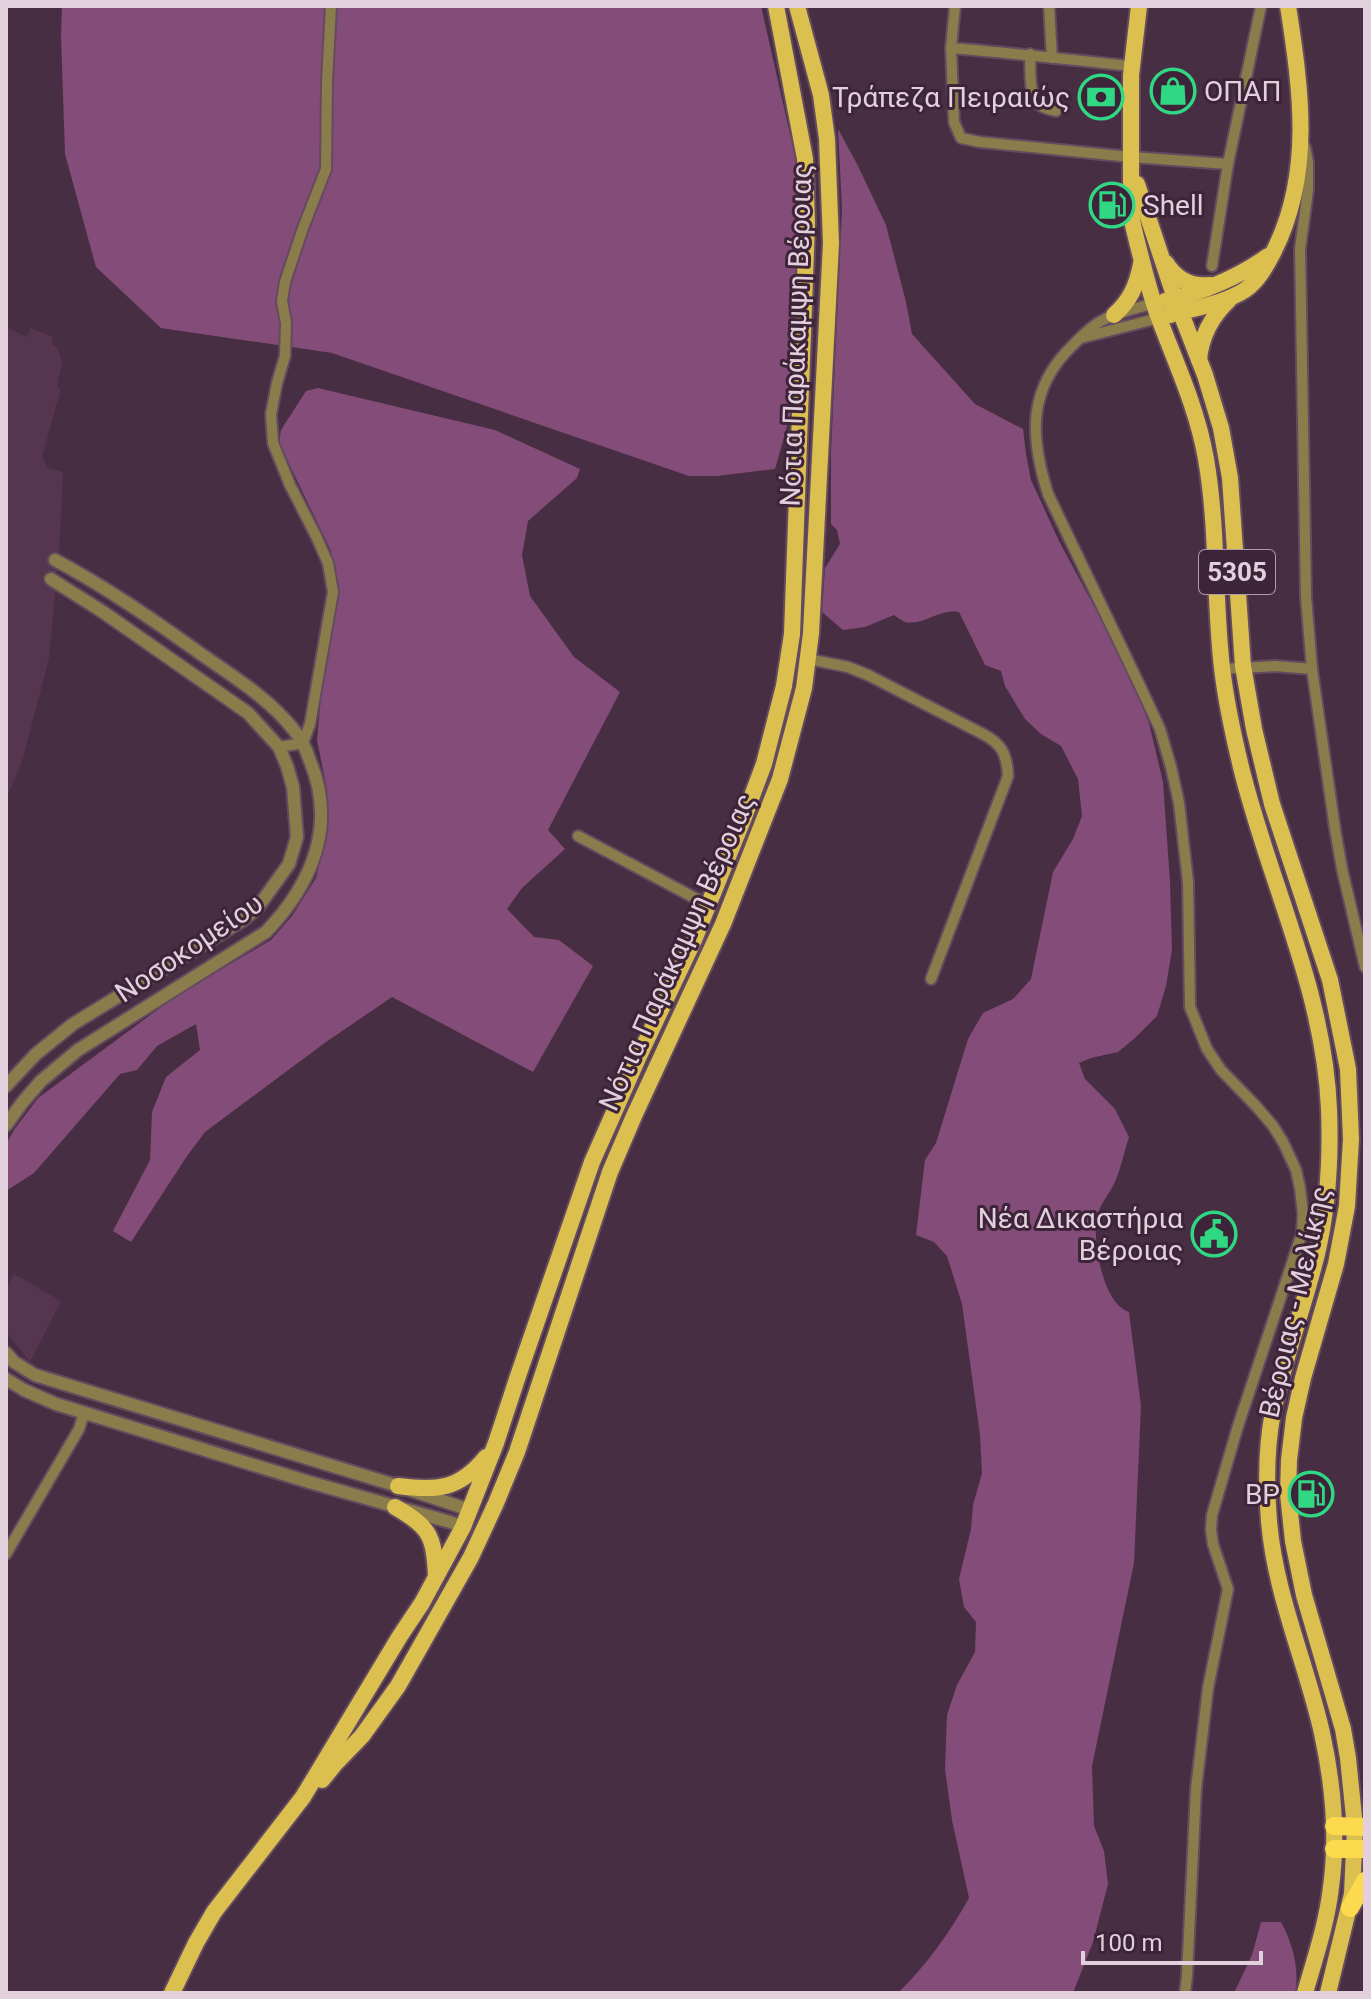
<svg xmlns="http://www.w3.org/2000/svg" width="1371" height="1999" viewBox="0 0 1371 1999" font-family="Roboto,sans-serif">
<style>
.built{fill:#56354f}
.green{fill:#844c78}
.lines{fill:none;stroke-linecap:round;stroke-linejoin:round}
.minor-casing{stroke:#644b5f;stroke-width:14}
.tertiary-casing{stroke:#644b5f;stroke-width:16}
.primary-casing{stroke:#644b5f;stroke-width:20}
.motorway-casing{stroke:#644b5f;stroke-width:22}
.minor{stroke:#8a7d4b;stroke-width:10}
.tertiary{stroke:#8a7d4b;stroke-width:12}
.primary{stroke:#dbbf4f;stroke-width:16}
.motorway{stroke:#fcd94d;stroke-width:18}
.labels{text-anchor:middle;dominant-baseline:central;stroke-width:6;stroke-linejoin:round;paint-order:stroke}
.shield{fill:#3e2438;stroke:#b19cac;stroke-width:2}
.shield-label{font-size:26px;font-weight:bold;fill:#e2d0dd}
.poi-label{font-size:28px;fill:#e2d0dd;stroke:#3e2438;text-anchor:end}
.street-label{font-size:28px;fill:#e2d0dd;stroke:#3e2438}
</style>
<rect width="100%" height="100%" fill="#482e43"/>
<!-- built -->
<g class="built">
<path d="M6,327L27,337L30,328L53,337L52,344L58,349L62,362L57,386L61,389L42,456L47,468L63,472L60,537L49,659L22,761L6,800Z"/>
<path d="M14,1274L61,1301L30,1362L6,1332V1290Z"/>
</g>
<!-- green -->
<g class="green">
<path d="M62,6H761L799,174L792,409L775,469L717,476H689L332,353L161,328L96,267L65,154L61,36Z"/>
<path d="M838,129L857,164L886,225L906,302L912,334L975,404L1023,429L1026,454L1031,480L1059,541L1130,673L1149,723L1163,782L1170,882L1172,950L1166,986L1157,1016L1135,1038L1118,1052L1091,1058L1079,1063L1085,1079L1115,1109L1129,1137C1124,1152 1121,1169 1114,1184C1109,1194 1099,1206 1097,1217C1092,1241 1103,1304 1129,1312L1141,1406L1134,1563L1092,1766L1094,1826L1104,1851L1108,1884L1093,1942L1073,1993H898C926,1966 950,1932 969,1898L952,1820L945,1769L947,1715L957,1685L975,1652L976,1622L964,1607L959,1579L971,1529L973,1505L982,1473L980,1435L962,1304L947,1256L934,1242L916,1235L925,1160L936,1143L968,1039L983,1013L1013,999L1031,979L1053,872L1073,839L1082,816L1078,779L1061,746L1041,734L1025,719L1005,686L1001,671L985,665L959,612C940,608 923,626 905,622C904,622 895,616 894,615L865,627L843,630L822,612L825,568L840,544L837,530L831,524V452L842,209Z"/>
<path d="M318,388L495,430L580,469L577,478L528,521L522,555L530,596L574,657L620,692L548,830L565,849L522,888L507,909L534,937L559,940L593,966L533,1072L392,997L326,1042L205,1132L187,1156L131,1242L113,1231L150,1160L152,1112L166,1077L200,1050L196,1024L157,1046L137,1070L120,1074L34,1173L6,1191V1144L14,1130L38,1098L176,996L271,940L292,916L316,878L327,830V790L317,740L321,696L337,597L331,551L279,443L281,430L306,391Z"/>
<path d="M1261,1922H1281C1292,1942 1300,1969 1295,1993H1234L1252,1955Z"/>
</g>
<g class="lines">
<!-- minor casing -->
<g class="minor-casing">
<g id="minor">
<path d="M955,6L951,48L954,122L961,138L980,142L1131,157L1228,164"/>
<path d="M1049,6L1052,58"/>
<path d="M951,48C1012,53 1071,60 1132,66"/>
<path d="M1030,54C1031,69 1027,99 1043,107C1047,109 1052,110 1056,111"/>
<path d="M1305,147L1308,162V190L1300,249L1306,597L1312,669L1335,829L1342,869L1365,967"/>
<path d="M1212,266L1228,164L1261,6"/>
<path d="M1154,303C1136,309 1117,312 1101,321C1090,327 1082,336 1073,345C1027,389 1030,437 1048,494L1141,688L1160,729L1171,767L1179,803L1188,882L1190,1007L1207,1049L1221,1070L1256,1106L1273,1126L1283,1142L1296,1170L1300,1188L1303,1214L1302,1233L1238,1426L1212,1515L1211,1530L1213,1544L1228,1589L1208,1688L1196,1789L1187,1976L1185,1993"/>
<path d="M1081,338L1159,318"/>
<path d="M808,659L848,667L868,675L981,733C1001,743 1007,753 1008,776L931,979"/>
<path d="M1222,669L1275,666L1312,669"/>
<path d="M279,747L303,743L310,724L333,592L328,563L316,536L290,485L273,443L271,414L277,383L285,356L286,323L282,301L285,282L303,228L326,169L327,81L331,6"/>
<path d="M578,836L708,905"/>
<path d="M6,1554L79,1429L84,1413"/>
</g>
</g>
<!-- tertiary casing -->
<g class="tertiary-casing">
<g id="tertiary">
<path d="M6,1086L36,1054L73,1024L243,920L258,907L289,864L297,837L293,787L287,766L279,747L248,713L103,612L51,579"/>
<path d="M6,1125L22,1103L41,1081L78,1050L266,932C312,884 337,825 310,761C306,749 301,738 293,729C267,696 227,673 194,649C149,617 104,586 55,560"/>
<path d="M6,1353L14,1362L35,1375L398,1486L470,1510"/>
<path d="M6,1379L24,1390L56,1404L309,1482L450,1522L463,1527"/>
</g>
</g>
<!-- primary casing -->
<g class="primary-casing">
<g id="primary">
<path d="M1139,6L1131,75V213L1133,225C1140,254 1147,284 1157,313C1175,362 1197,407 1206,459C1218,528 1214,599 1222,668C1226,701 1233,734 1241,767C1269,882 1324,989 1329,1109C1331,1158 1328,1207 1317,1254C1304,1307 1284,1359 1273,1412C1266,1448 1266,1485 1269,1521C1275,1594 1306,1662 1322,1733C1333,1783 1338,1836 1331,1887C1327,1923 1315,1958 1305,1993"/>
<path d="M1137,184L1175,298L1205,375L1221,428L1230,478L1243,666L1254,729L1272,804L1330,980L1348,1069L1351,1139L1347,1206L1336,1264L1303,1378L1294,1418L1289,1460L1288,1494L1293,1541L1304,1595L1343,1729L1348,1758L1355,1827L1352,1894L1328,1993"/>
<path d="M1166,263C1176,279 1191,287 1210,285"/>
<path d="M1165,301C1203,292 1236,279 1268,256"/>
<path d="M1114,315C1130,301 1137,285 1141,264"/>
<path d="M1170,315C1194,308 1223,304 1245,290C1259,280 1266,266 1274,251C1313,173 1301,90 1288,6"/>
<path d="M1199,360C1201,336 1212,316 1229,300"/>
<path d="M398,1486C437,1491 459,1490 486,1457"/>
<path d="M395,1507C430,1527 434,1536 436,1576"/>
<path d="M322,1780L335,1764L362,1736L398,1686L471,1557L496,1503L517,1452L610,1172L634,1116L723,924L780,779L804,688L811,633L831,243L827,139L821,95L797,6"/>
<path d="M172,1993L196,1943L214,1912L303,1797L400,1636L422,1603L463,1527L496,1443L518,1376L592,1162L639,1056L694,940L743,820L764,764L784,686L792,634L807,223L805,159L776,6"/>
</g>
</g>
<!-- motorway casing -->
<g class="motorway-casing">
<g id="motorway">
<path d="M1334,1826L1365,1827"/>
<path d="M1334,1849H1365"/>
<path d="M1350,1908L1365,1881"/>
</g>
</g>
<!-- minor -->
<use href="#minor" class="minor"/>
<!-- tertiary -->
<use href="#tertiary" class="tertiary"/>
<!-- primary -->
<use href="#primary" class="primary"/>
<!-- motorway -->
<use href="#motorway" class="motorway"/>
</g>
<!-- icons -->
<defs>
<g id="shop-ring" transform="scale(2.3)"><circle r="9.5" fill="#3e2438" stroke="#30d883" stroke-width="1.5"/><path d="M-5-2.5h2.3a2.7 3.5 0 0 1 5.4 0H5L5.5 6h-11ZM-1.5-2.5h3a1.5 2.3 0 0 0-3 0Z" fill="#30d883"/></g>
<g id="bank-ring" transform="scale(2.3)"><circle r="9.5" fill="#3e2438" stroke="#30d883" stroke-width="1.5"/><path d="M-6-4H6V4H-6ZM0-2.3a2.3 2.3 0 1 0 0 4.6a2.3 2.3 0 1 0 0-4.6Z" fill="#30d883"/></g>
<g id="fuel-ring" transform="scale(2.3)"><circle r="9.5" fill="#3e2438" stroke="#30d883" stroke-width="1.5"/><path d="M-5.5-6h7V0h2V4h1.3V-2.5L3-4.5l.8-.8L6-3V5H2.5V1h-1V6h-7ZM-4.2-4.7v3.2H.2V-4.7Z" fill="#30d883"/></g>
<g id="civic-ring" transform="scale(2.3)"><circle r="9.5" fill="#3e2438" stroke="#30d883" stroke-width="1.5"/><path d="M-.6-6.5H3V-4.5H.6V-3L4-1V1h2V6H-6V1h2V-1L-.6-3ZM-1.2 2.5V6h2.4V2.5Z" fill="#30d883"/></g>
</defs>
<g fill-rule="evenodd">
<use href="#shop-ring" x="1173" y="91"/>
<use href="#bank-ring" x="1101" y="97"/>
<use href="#fuel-ring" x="1112" y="205"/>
<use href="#civic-ring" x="1214" y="1234"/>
<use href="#fuel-ring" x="1311" y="1494"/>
</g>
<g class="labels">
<!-- shield labels -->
<rect class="shield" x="1199" y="550" width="76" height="44" rx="6"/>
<g class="shield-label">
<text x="1237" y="572">5305</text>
</g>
<!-- poi labels -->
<g class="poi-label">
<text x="1204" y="91" text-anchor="start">ΟΠΑΠ</text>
<text x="1070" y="97">Τράπεζα Πειραιώς</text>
<text x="1143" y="205" text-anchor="start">Shell</text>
<text x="1183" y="1218">Νέα Δικαστήρια<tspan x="1183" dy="32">Βέροιας</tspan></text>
<text x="1280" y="1494">BP</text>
</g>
<!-- street labels -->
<g class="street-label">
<text transform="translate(796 335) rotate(-88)">Νότια Παράκαμψη Βέροιας</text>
<text transform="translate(189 948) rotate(-34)">Νοσοκομείου</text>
<text transform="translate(677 952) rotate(-66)">Νότια Παράκαμψη Βέροιας</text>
<text transform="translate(1295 1302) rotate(-77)">Βέροιας - Μελίκης</text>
</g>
</g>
<!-- border -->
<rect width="1371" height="1999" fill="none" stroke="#e2d0dd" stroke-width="16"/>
<!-- scale -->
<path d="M1083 1951v12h178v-12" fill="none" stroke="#e2d0dd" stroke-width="4"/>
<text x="1095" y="1951" font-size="24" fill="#e2d0dd" stroke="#3e2438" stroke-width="6" paint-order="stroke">100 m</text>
</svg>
